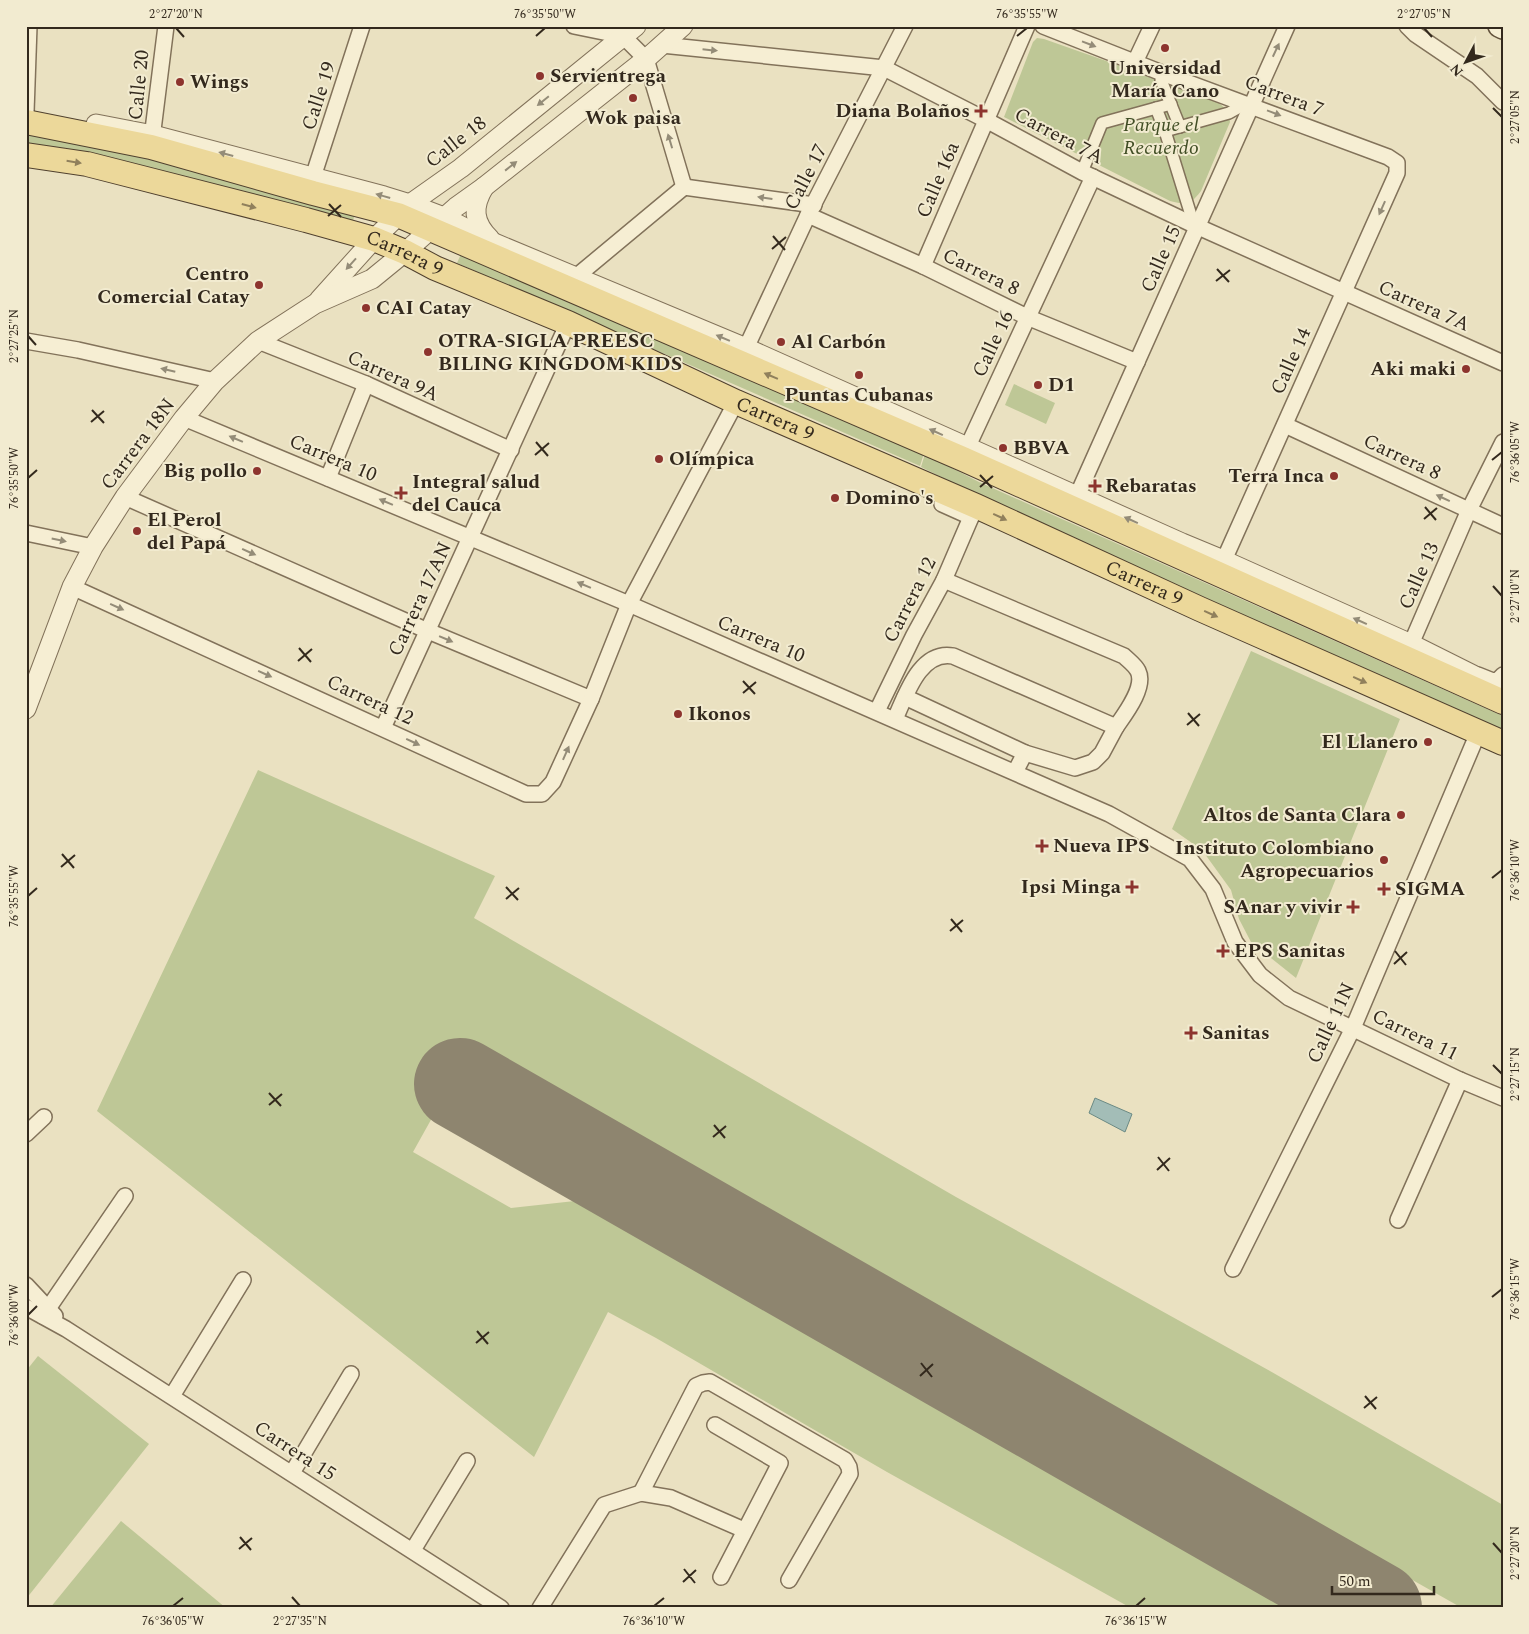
<svg xmlns="http://www.w3.org/2000/svg" width="1529" height="1634" viewBox="0 0 1529 1634" font-family="Spectral,serif">
<style>
.green{fill:#bec796}
.water{fill:#a3bdb7;stroke:#6b8a84}
.lines{fill:none;stroke-linecap:round;stroke-linejoin:round}
.runway{stroke:#8e856f;stroke-width:92}
.pedestrian-casing{stroke:#82725a;stroke-width:14}
.minor-casing{stroke:#82725a;stroke-width:18}
.tertiary-casing{stroke:#82725a;stroke-width:21}
.secondary-casing{stroke:#64533d;stroke-width:24}
.primary-casing{stroke:#50402e;stroke-width:26}
.pedestrian{stroke:#f6eed3;stroke-width:11}
.minor{stroke:#f6eed3;stroke-width:15}
.tertiary{stroke:#f6eed3;stroke-width:19}
.secondary{stroke:#f6eed3;stroke-width:21}
.primary{stroke:#ecd89a;stroke-width:24}
.oneway{fill:#948c78}
.oneway2{fill:#90805c}
.ticks{fill:none;stroke:#33291d;stroke-width:2}
.poi-dot{fill:#8d342e;stroke:#f2ebd0;stroke-width:2}
.labels{text-anchor:middle;dominant-baseline:central;stroke-width:4;stroke-linejoin:round;paint-order:stroke}
.poi-label{font-size:20px;font-weight:bold;fill:#33291d;stroke:#f2ebd0;text-anchor:start}
.street-label{font-size:20px;fill:#33291d;stroke:#f2ebd0}
.park-label{font-size:20px;font-style:italic;fill:#414e25;stroke:#f2ebd0}
.neatline{fill:none;stroke:#33291d;stroke-width:2}
.ticks-label{font-size:12px;text-anchor:middle;fill:#33291d}
</style>
<rect width="100%" height="100%" fill="#eae1c1"/>
<!-- green -->
<g class="green">
<path d="M1037,38L1044,39L1211,98C1222,105 1228,108 1230,122L1201,191C1190,205 1187,205 1170,201L1004,117L1033,42Z"/>
<path d="M26,133L140,153L356,212L352,223L26,144Z"/>
<path d="M461,254L566,301L924,453L920,466L457,263Z"/>
<path d="M1014,384L1055,403L1046,424L1005,405Z"/>
<path d="M925,454L979,482L1503,716V732L973,493L921,467Z"/>
<path d="M1251,651L1400,719L1296,978L1251,942L1239,919L1231,890L1202,850L1172,829Z"/>
<path d="M258,770L495,876L474,918L956,1197L1270,1371L1503,1505V1608H1462L471,1048L413,1152L511,1208L593,1199L1310,1608H1131L887,1472L656,1338L608,1312L534,1457L97,1111Z"/>
<path d="M38,1356L149,1444L26,1599V1371Z"/>
<path d="M121,1521L226,1608H50Z"/>
</g>
<!-- water -->
<path class="water" d="M1095,1098L1132,1114L1125,1132L1089,1113Z"/>
<g class="lines">
<!-- runway -->
<path class="runway" d="M460,1084L1376,1608"/>
<!-- pedestrian casing -->
<g class="pedestrian-casing">
<g id="pedestrian">
<path d="M1162,73L1161,80L1180,127"/>
<path d="M1156,108L1165,131L1194,225"/>
<path d="M1165,131L1229,113L1247,103"/>
<path d="M1082,172L1102,123L1171,104"/>
</g>
</g>
<!-- minor casing -->
<g class="minor-casing">
<g id="minor">
<path d="M574,26L623,36L646,59L684,187"/>
<path d="M1043,26L1162,73L1388,157L1397,163V173L1220,569"/>
<path d="M1407,26L1415,34L1477,76L1503,102"/>
<path d="M662,45L884,68L986,120L1082,172L1194,225L1503,363"/>
<path d="M1135,62L1152,26"/>
<path d="M26,112L29,26"/>
<path d="M151,146L166,26"/>
<path d="M313,177L362,26"/>
<path d="M684,187L814,205"/>
<path d="M808,215L923,266L1027,317L1137,362"/>
<path d="M923,266L1027,26"/>
<path d="M577,276L684,187"/>
<path d="M26,341L78,350L215,381"/>
<path d="M258,341L366,384L511,450"/>
<path d="M746,348L808,215L905,26"/>
<path d="M184,418L629,604L1109,814L1190,859L1213,889L1235,942L1260,975L1289,998L1460,1080L1503,1098"/>
<path d="M1285,425L1503,526"/>
<path d="M968,446L1093,177"/>
<path d="M328,478L366,384"/>
<path d="M125,497L428,631L591,699"/>
<path d="M942,504L971,517"/>
<path d="M1073,505L1287,26"/>
<path d="M26,533L93,547"/>
<path d="M72,587L526,794H542L553,782L591,699L629,604L736,402"/>
<path d="M1411,644L1469,510L1503,442"/>
<path d="M1478,675L1493,681L1498,680L1503,675"/>
<path d="M905,697L1025,753L1015,772"/>
<path d="M877,711L914,635L944,580L975,508"/>
<path d="M895,719C906,695 920,650 953,656L1116,727C1125,714 1146,687 1138,671C1135,665 1129,661 1124,656L944,580"/>
<path d="M383,728L568,323"/>
<path d="M1025,753L1075,768L1093,762L1102,753L1116,727"/>
<path d="M26,1134L44,1117"/>
<path d="M1398,1220L1460,1080"/>
<path d="M1233,1269L1353,1028L1478,733"/>
<path d="M26,1285L55,1316"/>
<path d="M26,1307L66,1329L501,1608"/>
<path d="M43,1316L125,1196"/>
<path d="M172,1396L243,1280"/>
<path d="M715,1425L780,1463L721,1577"/>
<path d="M292,1473L351,1374"/>
<path d="M641,1493L696,1386L703,1383L710,1382L845,1460L849,1467L850,1474L789,1580"/>
<path d="M413,1550L467,1461"/>
<path d="M540,1608L604,1505L641,1493L671,1498L744,1530"/>
</g>
</g>
<!-- tertiary casing -->
<g class="tertiary-casing">
<g id="tertiary">
<path d="M96,124L153,135L384,196L410,204L444,217L492,242L746,348L1182,543L1223,560L1411,644L1473,675L1496,692"/>
<path d="M484,187C472,207 473,222 490,239"/>
<path d="M319,300L374,239L410,204L461,168L636,26"/>
<path d="M26,709L72,587L93,547L125,497L184,418L215,381L258,341L315,304L372,279L405,252L456,207L484,187L646,59L683,26"/>
</g>
</g>
<!-- secondary casing -->
<g class="secondary-casing">
<path id="secondary" d="M1499,26L1503,28"/>
</g>
<!-- primary casing -->
<g class="primary-casing">
<g id="primary">
<path d="M26,122L151,147L313,193L398,215L963,459L1503,702"/>
<path id="s1" d="M26,155L87,164L306,220L374,239L405,252L435,268L568,323L736,402L976,506L1200,609L1503,743"/>
</g>
</g>
<!-- pedestrian -->
<use href="#pedestrian" class="pedestrian"/>
<!-- minor -->
<use href="#minor" class="minor"/>
<!-- tertiary -->
<use href="#tertiary" class="tertiary"/>
<!-- secondary -->
<use href="#secondary" class="secondary"/>
<!-- primary -->
<use href="#primary" class="primary"/>
</g>
<!-- one-way arrows -->
<defs><path id="oneway-solid" d="M-6-.8H1V-3.2L6.5 0L1 3.2V.8H-6Z" transform="scale(1.25)"/></defs>
<g class="oneway">
<use href="#oneway-solid" transform="translate(1089 44) rotate(21)"/>
<use href="#oneway-solid" transform="translate(710 50) rotate(6)"/>
<use href="#oneway-solid" transform="translate(1276 50) rotate(-65)"/>
<use href="#oneway-solid" transform="translate(543 101) rotate(141)"/>
<use href="#oneway-solid" transform="translate(1274 113) rotate(21)"/>
<use href="#oneway-solid" transform="translate(670 141) rotate(-107)"/>
<use href="#oneway-solid" transform="translate(226 154) rotate(-165)"/>
<use href="#oneway-solid" transform="translate(511 166) rotate(-38)"/>
<use href="#oneway-solid" transform="translate(383 196) rotate(-164)"/>
<use href="#oneway-solid" transform="translate(765 198) rotate(-172)"/>
<use href="#oneway-solid" transform="translate(1382 208) rotate(114)"/>
<use href="#oneway-solid" transform="translate(351 264) rotate(132)"/>
<use href="#oneway-solid" transform="translate(723 338) rotate(-157)"/>
<use href="#oneway-solid" transform="translate(168 370) rotate(-167)"/>
<use href="#oneway-solid" transform="translate(936 432) rotate(-156)"/>
<use href="#oneway-solid" transform="translate(236 439) rotate(-157)"/>
<use href="#oneway-solid" transform="translate(1443 498) rotate(-155)"/>
<use href="#oneway-solid" transform="translate(386 502) rotate(-157)"/>
<use href="#oneway-solid" transform="translate(1131 520) rotate(-156)"/>
<use href="#oneway-solid" transform="translate(59 540) rotate(12)"/>
<use href="#oneway-solid" transform="translate(249 552) rotate(24)"/>
<use href="#oneway-solid" transform="translate(584 585) rotate(-157)"/>
<use href="#oneway-solid" transform="translate(117 607) rotate(24)"/>
<use href="#oneway-solid" transform="translate(1360 621) rotate(-156)"/>
<use href="#oneway-solid" transform="translate(446 639) rotate(23)"/>
<use href="#oneway-solid" transform="translate(265 674) rotate(24)"/>
<use href="#oneway-solid" transform="translate(413 742) rotate(25)"/>
<use href="#oneway-solid" transform="translate(566 753) rotate(-66)"/>
</g>
<g class="oneway2">
<use href="#oneway-solid" transform="translate(74 162) rotate(9)"/>
<use href="#oneway-solid" transform="translate(249 206) rotate(15)"/>
<use href="#oneway-solid" transform="translate(771 376) rotate(-157)"/>
<use href="#oneway-solid" transform="translate(1000 517) rotate(25)"/>
<use href="#oneway-solid" transform="translate(1211 614) rotate(24)"/>
<use href="#oneway-solid" transform="translate(1360 680) rotate(24)"/>
</g>
<!-- ticks -->
<path class="ticks" d="M176,28L184,37M1424,28L1432,37M536,36L545,28M1017,36L1027,28M1493,108L1502,117M329,204L341,217M328,216L341,205M773,236L785,250M772,249L786,237M1217,269L1229,282M1216,281L1230,270M28,336L36,345M92,410L104,423M91,422L104,411M536,442L548,456M535,455L549,443M1492,460L1502,452M980,475L992,488M28,478L37,470M980,487L993,476M1425,507L1436,520M1424,519L1437,508M1493,586L1502,596M299,648L311,662M298,661L312,649M743,681L755,694M743,693L756,682M1188,713L1199,726M1187,725L1200,714M62,854L74,868M61,867L75,855M1492,878L1502,870M506,887L518,900M28,896L37,888M506,899L519,888M951,919L962,932M950,931L963,920M1395,951L1406,965M1394,964L1407,952M1493,1065L1502,1074M269,1093L281,1106M269,1105L282,1094M714,1125L725,1138M713,1137L726,1126M1158,1157L1169,1171M1157,1170L1170,1158M1492,1297L1502,1289M28,1315L37,1306M477,1331L488,1344M476,1343L489,1332M921,1363L932,1377M920,1376L933,1364M1365,1396L1376,1409M1364,1408L1377,1397M240,1537L251,1550M1493,1543L1502,1553M239,1549L252,1538M684,1569L695,1583M683,1582L696,1570M292,1597L300,1606M173,1606L183,1598M654,1606L664,1598M1136,1606L1145,1598"/>
<!-- markers -->
<g class="poi-dot">
<circle cx="1165" cy="48" r="5"/>
<circle cx="540" cy="76" r="5"/>
<circle cx="180" cy="82" r="5"/>
<circle cx="633" cy="98" r="5"/>
<path d="M978.5 103.5h5v5h5v5h-5v5h-5v-5h-5v-5h5z"/>
<circle cx="259" cy="285" r="5"/>
<circle cx="366" cy="308" r="5"/>
<circle cx="781" cy="342" r="5"/>
<circle cx="428" cy="352" r="5"/>
<circle cx="1466" cy="369" r="5"/>
<circle cx="859" cy="375" r="5"/>
<circle cx="1038" cy="385" r="5"/>
<circle cx="1003" cy="448" r="5"/>
<circle cx="659" cy="459" r="5"/>
<circle cx="257" cy="471" r="5"/>
<circle cx="1334" cy="476" r="5"/>
<path d="M1092.5 478.5h5v5h5v5h-5v5h-5v-5h-5v-5h5z"/>
<path d="M398.5 485.5h5v5h5v5h-5v5h-5v-5h-5v-5h5z"/>
<circle cx="835" cy="498" r="5"/>
<circle cx="137" cy="531" r="5"/>
<circle cx="678" cy="714" r="5"/>
<circle cx="1428" cy="742" r="5"/>
<circle cx="1401" cy="815" r="5"/>
<path d="M1039.5 838.5h5v5h5v5h-5v5h-5v-5h-5v-5h5z"/>
<circle cx="1384" cy="860" r="5"/>
<path d="M1129.5 879.5h5v5h5v5h-5v5h-5v-5h-5v-5h5z"/>
<path d="M1381.5 881.5h5v5h5v5h-5v5h-5v-5h-5v-5h5z"/>
<path d="M1350.5 899.5h5v5h5v5h-5v5h-5v-5h-5v-5h5z"/>
<path d="M1220.5 943.5h5v5h5v5h-5v5h-5v-5h-5v-5h5z"/>
<path d="M1188.5 1025.5h5v5h5v5h-5v5h-5v-5h-5v-5h5z"/>
</g>
<g class="labels">
<!-- poi labels -->
<g class="poi-label">
<text x="1165" y="68" text-anchor="middle">Universidad<tspan x="1165" dy="23">María Cano</tspan></text>
<text x="550" y="76">Servientrega</text>
<text x="190" y="82">Wings</text>
<text x="970" y="111" text-anchor="end">Diana Bolaños</text>
<text x="633" y="118" text-anchor="middle">Wok paisa</text>
<text x="249" y="274" text-anchor="end">Centro<tspan x="249" dy="23">Comercial Catay</tspan></text>
<text x="376" y="308">CAI Catay</text>
<text x="438" y="341">OTRA-SIGLA PREESC<tspan x="438" dy="23">BILING KINGDOM KIDS</tspan></text>
<text x="791" y="342">Al Carbón</text>
<text x="1456" y="369" text-anchor="end">Aki maki</text>
<text x="1048" y="385">D1</text>
<text x="859" y="395" text-anchor="middle">Puntas Cubanas</text>
<text x="1013" y="448">BBVA</text>
<text x="669" y="459">Olímpica</text>
<text x="247" y="471" text-anchor="end">Big pollo</text>
<text x="1324" y="476" text-anchor="end">Terra Inca</text>
<text x="412" y="482">Integral salud<tspan x="412" dy="23">del Cauca</tspan></text>
<text x="1105" y="486">Rebaratas</text>
<text x="845" y="498">Domino's</text>
<text x="147" y="520">El Perol<tspan x="147" dy="23">del Papá</tspan></text>
<text x="688" y="714">Ikonos</text>
<text x="1418" y="742" text-anchor="end">El Llanero</text>
<text x="1391" y="815" text-anchor="end">Altos de Santa Clara</text>
<text x="1053" y="846">Nueva IPS</text>
<text x="1374" y="848" text-anchor="end">Instituto Colombiano<tspan x="1374" dy="23">Agropecuarios</tspan></text>
<text x="1121" y="887" text-anchor="end">Ipsi Minga</text>
<text x="1395" y="889">SIGMA</text>
<text x="1342" y="907" text-anchor="end">SAnar y vivir</text>
<text x="1234" y="951">EPS Sanitas</text>
<text x="1202" y="1033">Sanitas</text>
</g>
<!-- street labels -->
<g class="street-label">
<text transform="translate(139 85) rotate(-84)">Calle 20</text>
<text transform="translate(319 96) rotate(-72)">Calle 19</text>
<text transform="translate(1284 96) rotate(21)">Carrera 7</text>
<text transform="translate(1059 136) rotate(28)">Carrera 7A</text>
<text transform="translate(456 142) rotate(-38)">Calle 18</text>
<text transform="translate(806 177) rotate(-63)">Calle 17</text>
<text transform="translate(938 180) rotate(-67)">Calle 16a</text>
<text stroke="none"><textPath href="#s1" startOffset="392">Carrera 9</textPath></text>
<text transform="translate(1161 259) rotate(-66)">Calle 15</text>
<text transform="translate(981 272) rotate(26)">Carrera 8</text>
<text transform="translate(1424 306) rotate(24)">Carrera 7A</text>
<text transform="translate(993 344) rotate(-65)">Calle 16</text>
<text transform="translate(1291 361) rotate(-66)">Calle 14</text>
<text transform="translate(393 376) rotate(24)">Carrera 9A</text>
<text stroke="none"><textPath href="#s1" startOffset="798">Carrera 9</textPath></text>
<text transform="translate(138 444) rotate(-53)">Carrera 18N</text>
<text transform="translate(1402 457) rotate(25)">Carrera 8</text>
<text transform="translate(333 458) rotate(23)">Carrera 10</text>
<text transform="translate(1419 576) rotate(-66)">Calle 13</text>
<text stroke="none"><textPath href="#s1" startOffset="1202">Carrera 9</textPath></text>
<text transform="translate(420 599) rotate(-65)">Carrera 17AN</text>
<text transform="translate(910 600) rotate(-63)">Carrera 12</text>
<text transform="translate(761 639) rotate(23)">Carrera 10</text>
<text transform="translate(370 700) rotate(25)">Carrera 12</text>
<text transform="translate(1331 1023) rotate(-65)">Calle 11N</text>
<text transform="translate(1415 1035) rotate(26)">Carrera 11</text>
<text transform="translate(295 1451) rotate(33)">Carrera 15</text>
</g>
<!-- park labels -->
<g class="park-label">
<text x="1161" y="125">Parque el<tspan x="1161" dy="23">Recuerdo</tspan></text>
</g>
</g>
<!-- border -->
<rect width="1529" height="1634" fill="none" stroke="#f2ebd0" stroke-width="55"/>
<!-- north arrow -->
<g transform="translate(1466 62) rotate(229)" stroke="#f2ebd0" stroke-width="4" paint-order="stroke">
<path d="M0-4L9 19L0 12L-9 19Z" fill="#33291d"/>
<text y="-8" font-size="14" font-weight="bold" text-anchor="middle" fill="#33291d">N</text>
</g>
<!-- scale -->
<path d="M1332 1586v8h102v-8" fill="none" stroke="#33291d" stroke-width="2.5"/>
<text x="1339" y="1586" font-size="15" fill="#33291d" stroke="#f2ebd0" stroke-width="4" paint-order="stroke">50 m</text>
<rect x="28" y="28" width="1474" height="1578" class="neatline"/>
<g class="ticks-label">
<text x="176" y="18">2°27'20"N</text>
<text x="545" y="18">76°35'50"W</text>
<text x="1027" y="18">76°35'55"W</text>
<text x="1424" y="18">2°27'05"N</text>
<text transform="translate(1515 117) rotate(-90)" y="4">2°27'05"N</text>
<text transform="translate(14 336) rotate(-90)" y="4">2°27'25"N</text>
<text transform="translate(1515 452) rotate(-90)" y="4">76°36'05"W</text>
<text transform="translate(14 478) rotate(-90)" y="4">76°35'50"W</text>
<text transform="translate(1515 596) rotate(-90)" y="4">2°27'10"N</text>
<text transform="translate(1515 870) rotate(-90)" y="4">76°36'10"W</text>
<text transform="translate(14 896) rotate(-90)" y="4">76°35'55"W</text>
<text transform="translate(1515 1074) rotate(-90)" y="4">2°27'15"N</text>
<text transform="translate(1515 1289) rotate(-90)" y="4">76°36'15"W</text>
<text transform="translate(14 1315) rotate(-90)" y="4">76°36'00"W</text>
<text transform="translate(1515 1553) rotate(-90)" y="4">2°27'20"N</text>
<text x="173" y="1625">76°36'05"W</text>
<text x="300" y="1625">2°27'35"N</text>
<text x="654" y="1625">76°36'10"W</text>
<text x="1136" y="1625">76°36'15"W</text>
</g>
</svg>
